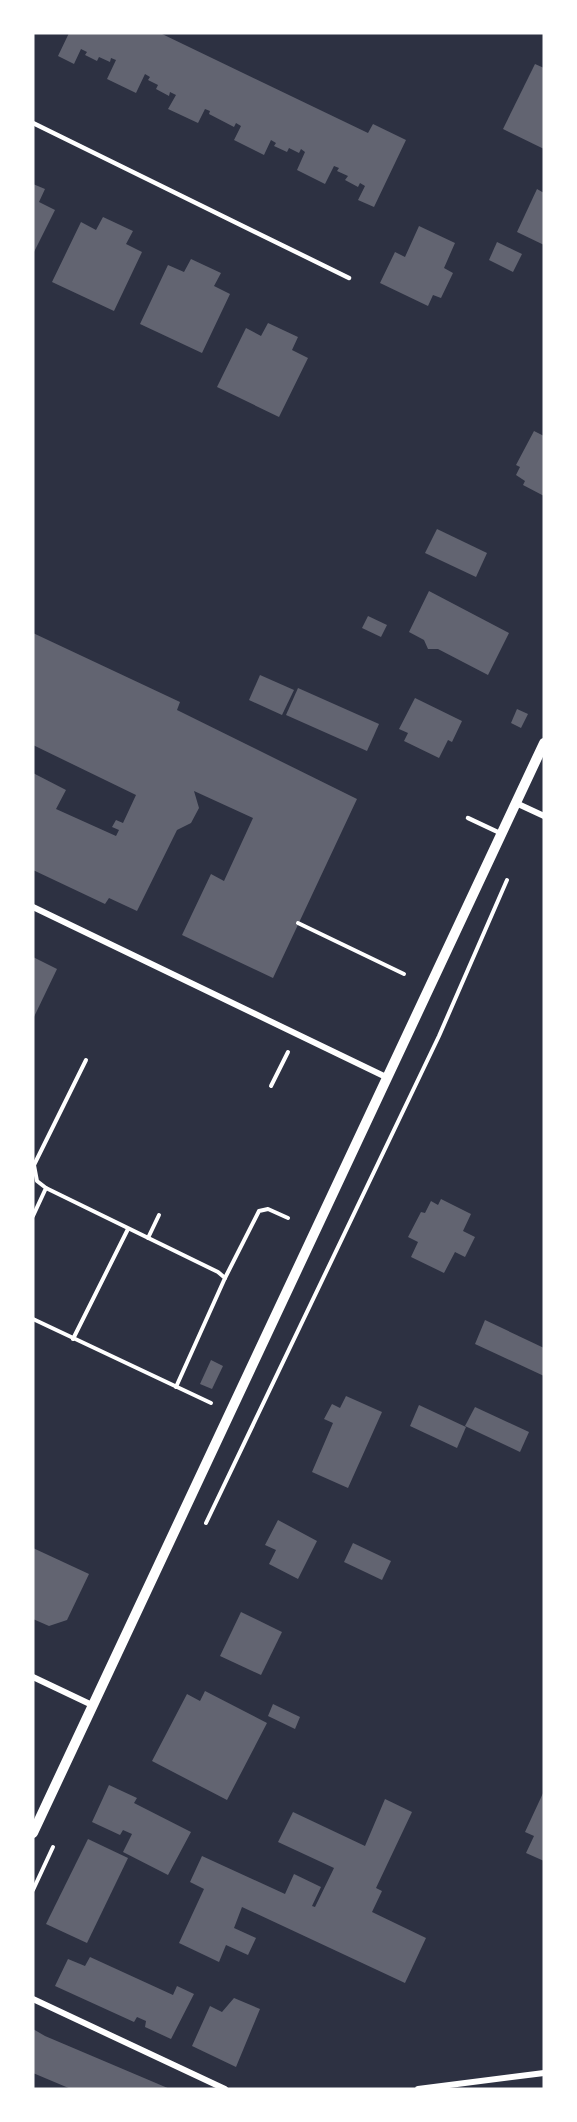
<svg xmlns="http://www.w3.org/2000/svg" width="577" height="2122" viewBox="0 0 577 2122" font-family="'Golos Text',sans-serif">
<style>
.building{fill:#626471}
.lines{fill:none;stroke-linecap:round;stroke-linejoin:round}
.path{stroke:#fff;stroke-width:4}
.service{stroke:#fff;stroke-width:4.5}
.minor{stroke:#fff;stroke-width:6}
.tertiary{stroke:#fff;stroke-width:10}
</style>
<rect width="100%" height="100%" fill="#2d3142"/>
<!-- building -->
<g class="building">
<path d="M69,33H160L368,133L373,124L406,140L374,207L358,200L365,186L360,183L358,187L345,180L348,176L337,171L339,168L334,166L325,184L297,170L305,152L301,149L299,153L289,148L287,152L274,146L276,143L271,140L264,155L234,140L241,126L236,123L234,127L209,114L210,111L205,109L198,123L168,109L176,95L170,92L169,96L156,89L158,85L148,80L150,77L145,74L136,93L107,79L116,60L111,58L110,62L99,57L97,61L85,55L87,52L81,49L74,64L58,56Z"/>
<path d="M535,64L544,68V149L503,129Z"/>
<path d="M33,184L45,189L39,202L55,210L33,254Z"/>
<path d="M537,189L544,193V245L517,232Z"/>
<path d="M103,217L133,231L126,244L142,252L114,311L52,282L81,222L96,230Z"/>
<path d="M419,226L455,243L444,268L453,273L441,298L433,295L428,306L380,283L395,252L405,257Z"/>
<path d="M497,242L522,254L513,272L489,260Z"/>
<path d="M191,259L221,273L214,286L230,294L202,353L140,324L168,265L184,272Z"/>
<path d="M268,323L298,337L292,350L308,358L279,417L217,387L246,328L261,336Z"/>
<path d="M534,431L544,436V496L523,485L525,481L516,475L520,467L516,465Z"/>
<path d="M437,529L487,553L476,577L425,553Z"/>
<path d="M429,591L509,633L488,675L438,649H428L424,640L409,632Z"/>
<path d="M368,616L387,625L381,637L362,628Z"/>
<path d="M33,633L180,702L177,710L357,799L273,978L182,935L211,874L224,881L253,818L194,791L199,808L191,823L177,830L137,911L109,898L105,904L33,870V773L66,790L56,809L116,836L119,830L112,827L116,820L123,823L136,795L33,745Z"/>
<path d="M260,675L294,690L282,715L249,700Z"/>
<path d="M298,688L379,724L367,751L286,715Z"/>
<path d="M415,698L462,721L452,742L448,740L439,758L404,741L408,733L399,729Z"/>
<path d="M517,709L528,714L521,728L511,723Z"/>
<path d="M33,957L57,969L33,1019Z"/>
<path d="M441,1199L471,1214L463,1231L475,1237L465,1257L455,1252L444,1273L411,1257L418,1242L408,1237L421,1212L425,1213L431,1201L438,1205Z"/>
<path d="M485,1320L544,1348V1376L475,1344Z"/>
<path d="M211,1360L223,1366L212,1389L200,1384Z"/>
<path d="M346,1396L382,1412L348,1488L312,1472L333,1423L324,1419L332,1404L340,1408Z"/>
<path d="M419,1405L466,1427L457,1448L410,1426Z"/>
<path d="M475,1407L529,1432L520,1452L465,1426Z"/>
<path d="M278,1520L317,1541L298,1579L269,1564L276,1550L265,1545Z"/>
<path d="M353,1543L391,1561L382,1580L344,1562Z"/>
<path d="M33,1548L89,1574L67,1620L49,1626L33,1619Z"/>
<path d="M241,1612L282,1632L261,1675L220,1656Z"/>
<path d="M205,1691L267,1723L227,1800L152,1761L187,1694L200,1701Z"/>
<path d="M273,1704L300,1717L295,1729L268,1716Z"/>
<path d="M109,1785L137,1798L134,1803L191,1832L168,1875L123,1852L132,1834L123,1830L120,1835L92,1822Z"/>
<path d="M544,1791V1861L526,1853L534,1836L525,1832Z"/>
<path d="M385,1799L412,1812L376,1888L382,1891L372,1912L426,1938L405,1983L242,1907L234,1928L256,1938L248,1955L226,1945L219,1962L179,1943L204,1889L190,1882L202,1856L285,1894L294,1874L321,1887L312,1906L315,1907L334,1868L278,1842L293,1812L365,1846Z"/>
<path d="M88,1839L128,1858L87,1943L46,1924Z"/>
<path d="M90,1957L173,1995L177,1986L194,1994L171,2039L145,2027L146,2021L137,2017L134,2022L55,1986L68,1959L85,1966Z"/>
<path d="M234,1998L260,2009L236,2067L192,2046L210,2006L222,2012Z"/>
<path d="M33,2029L45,2036L170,2089H71L33,2073Z"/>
</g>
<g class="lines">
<!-- path -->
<g class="path">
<path d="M298,923L404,974"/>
<path d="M271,1086L288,1052"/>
<path d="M46,1188L218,1272L225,1278L176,1387"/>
<path d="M33,1216L46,1188L37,1181L34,1165L86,1060"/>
<path d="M148,1238L159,1215"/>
<path d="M225,1278L259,1211L268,1209L288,1218"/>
<path d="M33,1319L211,1403"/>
<path d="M73,1339L128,1229"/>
<path d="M206,1523L439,1036L507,880"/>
<path d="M33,1890L53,1847"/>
</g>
<!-- service -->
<g class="service">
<path d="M33,123L349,278"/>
<path d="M468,818L502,834"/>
</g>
<!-- minor -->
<g class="minor">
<path d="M516,803L544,816"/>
<path d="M33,907L388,1078"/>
<path d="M33,1677L92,1705"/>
<path d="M33,1999L225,2089"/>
<path d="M418,2089L544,2073"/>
</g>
<!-- tertiary -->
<path class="tertiary" d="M33,1833L544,743"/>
</g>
<!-- border -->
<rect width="577" height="2122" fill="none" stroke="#ffffff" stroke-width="69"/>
</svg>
